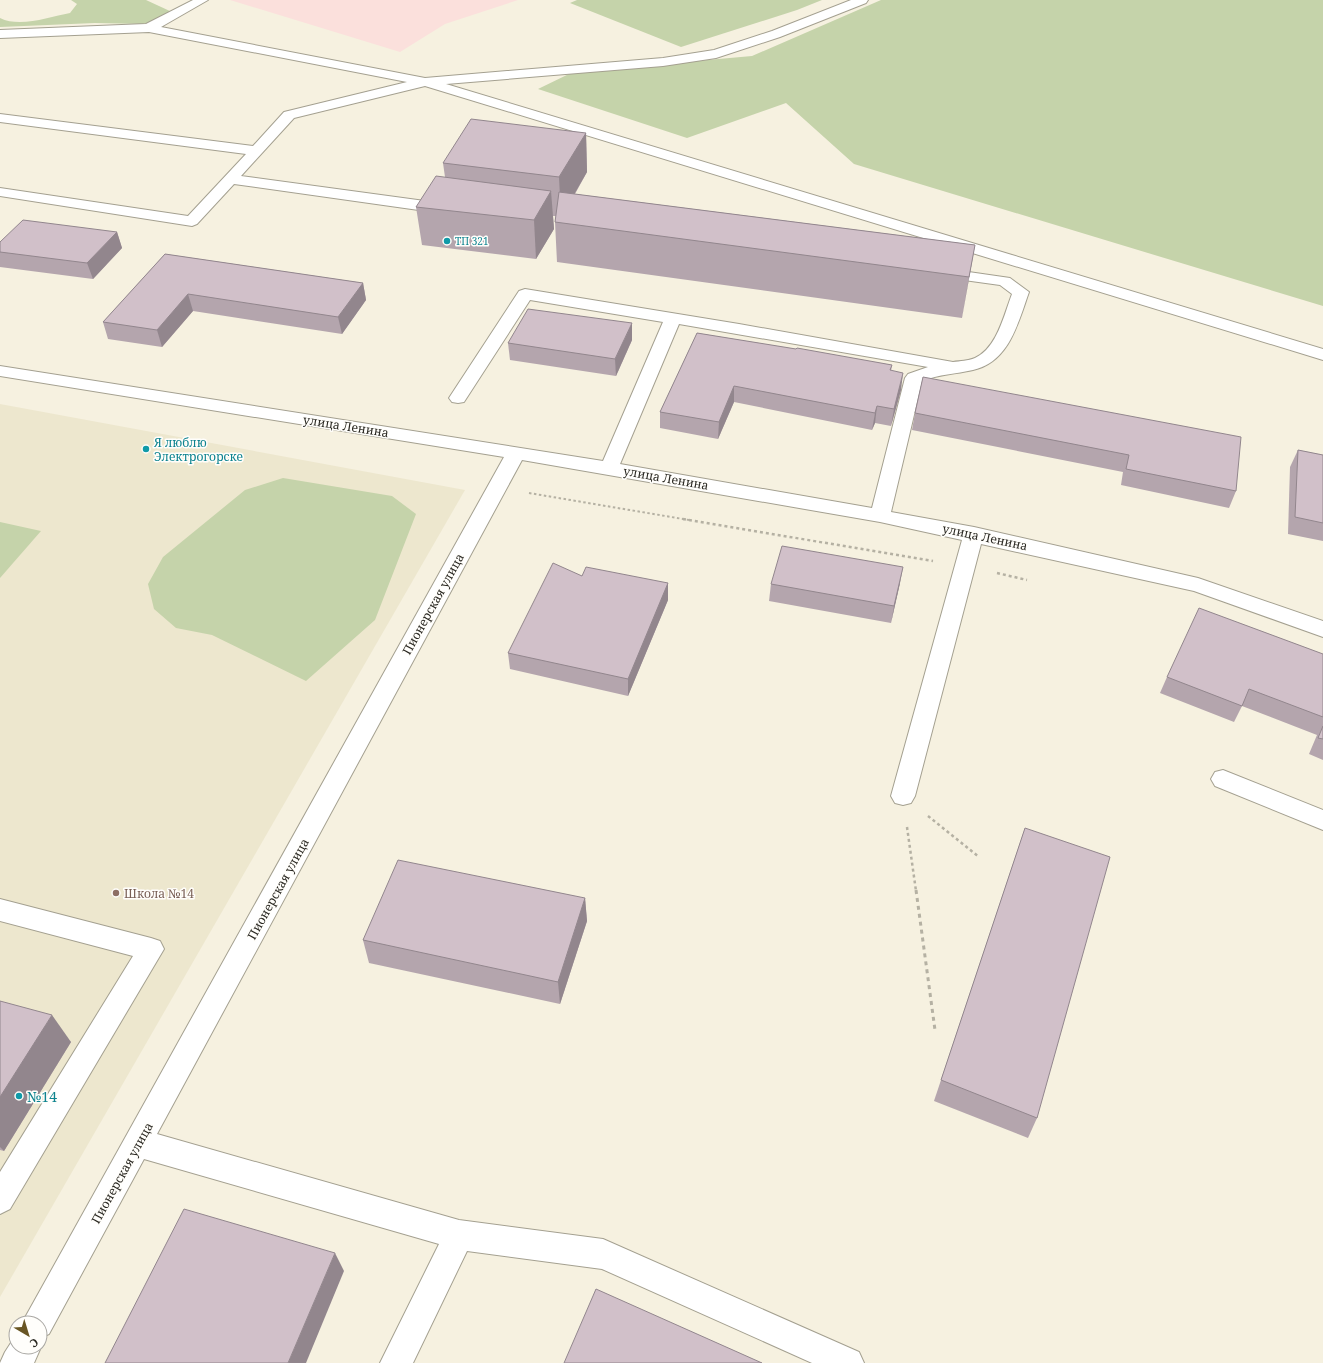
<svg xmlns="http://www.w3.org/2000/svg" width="1323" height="1363" viewBox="0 0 1323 1363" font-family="'Noto Serif',serif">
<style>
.built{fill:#ede7ce}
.industrial{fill:#fbe0dc}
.green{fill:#c5d3aa}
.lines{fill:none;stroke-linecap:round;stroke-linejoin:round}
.minor-casing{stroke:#a4a090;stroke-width:2}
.path-far2{stroke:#b5b1a3;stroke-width:2;stroke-dasharray:2.5 2.5;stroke-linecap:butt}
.path-far1{stroke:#b5b1a3;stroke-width:2.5;stroke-dasharray:3 3;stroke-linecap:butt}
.path{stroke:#b5b1a3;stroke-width:3;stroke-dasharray:4 4;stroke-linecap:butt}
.minor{fill:#fff;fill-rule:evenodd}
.wall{fill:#b4a5ad}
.shaded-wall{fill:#92868d}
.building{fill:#d1c0c9;stroke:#92868d}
.culture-dot{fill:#0f9aa8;stroke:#fffefb;stroke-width:1.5}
.education-dot{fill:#8d6e63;stroke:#fffefb;stroke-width:1.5}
.labels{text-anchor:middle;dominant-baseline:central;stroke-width:3;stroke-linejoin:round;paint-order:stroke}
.far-culture-label{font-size:10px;fill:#0d838f;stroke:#fffefb;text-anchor:start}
.street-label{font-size:12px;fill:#2a2822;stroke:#fffefb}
.culture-label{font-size:12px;fill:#0d838f;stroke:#fffefb;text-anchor:start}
.education-label{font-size:12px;fill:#785e54;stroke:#fffefb;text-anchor:start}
.near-culture-label{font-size:14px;fill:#0d838f;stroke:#fffefb;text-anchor:start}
</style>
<rect width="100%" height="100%" fill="#f6f1e0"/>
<!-- built -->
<path class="built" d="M0,404L465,490L0,1297Z"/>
<!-- industrial -->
<path class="industrial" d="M230,0H518L445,24L400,52Z"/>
<!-- green -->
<g class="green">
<path d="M71,0H146L172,12L165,17L143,24L95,23L0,27V18C20,28 49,17 70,13L77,4Z"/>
<path d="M577,0H822L797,10L681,47L570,3Z"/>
<path d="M881,0H1323V306L854,164L786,103L687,138L538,89L573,72L752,56Z"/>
<path d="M283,478L392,496L416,514L375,620L306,681L212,635L176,628L154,609L148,584L163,557L245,490Z"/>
<path d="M0,522L41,531L0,578Z"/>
</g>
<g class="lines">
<!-- minor casing -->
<g class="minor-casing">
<g id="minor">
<path d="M193,0H208L161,27L425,78L663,58L714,50L772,31L851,0H868L866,3L780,37L716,58L663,66L446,84L1323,349V360L425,86L294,118L241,176L447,204L452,206L455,209L452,212L447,214L234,184L197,224L192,226L0,196V188L188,216L246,154L0,122V114L253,146L284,112L407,82L149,32L0,38V30L146,24Z"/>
<path d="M941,268L1010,278L1029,292C1018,323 1009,362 973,370C956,374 939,374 922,381L891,512L974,527L1198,578L1323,621V637L1194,591L981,544L915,796L911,803L903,805L895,803L891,796L962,540L880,522L522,460L157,1134L459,1220L603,1239L859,1352L864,1363H812L602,1269L467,1251L413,1363H380L439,1244L144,1159L49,1334L40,1338V1323H22L504,457L0,376V366L603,461L663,322L530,300L464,402L458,403L452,402L449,398L519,291L525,289L739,324L953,362C960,361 968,361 975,358C997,348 1004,315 1012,294L1000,285L935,276L933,273L935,270ZM679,324L928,367L908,374L905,378L872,508L620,464Z"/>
<path d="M1223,770L1323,810V830L1215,786L1211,779L1215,772Z"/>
<path d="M0,899L151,938L160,941L164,949L10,1209L0,1214V1172L133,956L0,921Z"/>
<path d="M16,1335V1347H40V1345L41,1347L34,1363H0L5,1352Z"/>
</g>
</g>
<!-- path-far2 -->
<path class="path-far2" d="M529,493L689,520"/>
<!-- path-far1 -->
<g class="path-far1">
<path d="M683,519L933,561"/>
<path d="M997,573L1027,580"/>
<path d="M928,816L979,857"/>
<path d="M907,827L916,891"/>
</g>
<!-- path -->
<path class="path" d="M916,890L935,1030"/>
<!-- minor -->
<use href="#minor" class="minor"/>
</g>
<!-- wall -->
<g class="wall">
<path d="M586,133L587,172L575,194L975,245L962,318L557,262L555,222L556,216H553L554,229L536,259L422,245L416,207L445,177L443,163Z"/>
<path d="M117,232L122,248L93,279L0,267V242Z"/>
<path d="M165,254L363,283L366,300L342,334L193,311L162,347L108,339L103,322Z"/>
<path d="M697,333L892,365L891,371L901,390L891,426L875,423L872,430L734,402L718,439L660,428V412Z"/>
<path d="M632,340L616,376L510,360L508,343Z"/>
<path d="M923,377L1236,491L1229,508L1121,485L1123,472L912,430L915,413Z"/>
<path d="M1298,450L1323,455V541L1288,534L1290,467Z"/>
<path d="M582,576L668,583V600L628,696L510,669L508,653Z"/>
<path d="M900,583L891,623L769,601L771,584Z"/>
<path d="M1323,654V760L1309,754L1317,735L1242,706L1234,722L1160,693L1167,677Z"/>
<path d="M1025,828L1037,1118L1028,1138L934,1101Z"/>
<path d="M585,898L587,921L560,1004L369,963L363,940Z"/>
<path d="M0,1001L71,1042L4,1151L0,1150Z"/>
</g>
<!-- shaded-wall -->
<g class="shaded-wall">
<path d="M586,133L587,172L561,217L559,177Z"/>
<path d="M551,191L554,229L536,259L534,220Z"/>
<path d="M117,232L122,248L93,279L87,263Z"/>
<path d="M975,245L962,318L969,277Z"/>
<path d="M363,283L366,300L342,334L338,317Z"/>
<path d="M188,294L193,311L162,347L157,330Z"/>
<path d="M632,323V340L616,376L615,359Z"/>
<path d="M903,373L901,390L891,426L894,409Z"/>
<path d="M734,386V402L718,439L719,422Z"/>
<path d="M877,406L875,423L872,430L875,413Z"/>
<path d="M903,567L900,583L891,623L894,606Z"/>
<path d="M668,583V600L628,696V679Z"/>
<path d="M585,898L587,921L560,1004L558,982Z"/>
<path d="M52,1015L71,1042L4,1151L0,1147V1097Z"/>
<path d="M335,1253L344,1271L306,1363H288Z"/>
</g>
<!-- building -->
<g class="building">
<path d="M471,119L586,133L559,177L443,163Z"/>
<path d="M436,176L551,191L534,220L416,207Z"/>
<path d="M559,192L975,245L969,277L555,222Z"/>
<path d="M23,220L117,232L87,263L0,252V242Z"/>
<path d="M165,254L363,283L338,317L188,294L157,330L103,322Z"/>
<path d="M528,309L632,323L615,359L508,343Z"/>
<path d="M697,333L796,349L797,348L892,365L890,370L903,373L894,409L877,406L875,413L734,386L719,422L660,412Z"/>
<path d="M923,377L1241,437L1236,491L1126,469L1129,455L915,413Z"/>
<path d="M1298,450L1323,455V523L1295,517Z"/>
<path d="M782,546L903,567L894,606L771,584Z"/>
<path d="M553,563L582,576L586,567L668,583L628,679L508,653Z"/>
<path d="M1199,608L1323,654V717L1249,689L1242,706L1167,677Z"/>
<path d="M1323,726V739L1318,738Z"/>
<path d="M1025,828L1110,857L1037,1118L941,1080Z"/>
<path d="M398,860L585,898L558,982L363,940Z"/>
<path d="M0,1001L52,1015L0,1097Z"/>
<path d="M184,1209L335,1253L288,1363H105Z"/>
<path d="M596,1289L762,1363H564Z"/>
</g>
<!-- markers -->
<g class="culture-dot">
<circle cx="447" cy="241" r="4"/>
<circle cx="146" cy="449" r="4"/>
<circle cx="19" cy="1096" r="4"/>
</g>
<circle class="education-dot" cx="116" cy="893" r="4"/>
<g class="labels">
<!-- far-culture labels -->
<g class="far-culture-label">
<text x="455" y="241">ТП 321</text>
</g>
<!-- street labels -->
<g class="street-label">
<text transform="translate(346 426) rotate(9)">улица Ленина</text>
<text transform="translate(666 478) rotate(10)">улица Ленина</text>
<text transform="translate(985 537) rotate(12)">улица Ленина</text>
<text transform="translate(433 604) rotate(-61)">Пионерская улица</text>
<text transform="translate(278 889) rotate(-61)">Пионерская улица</text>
<text transform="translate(122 1173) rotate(-61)">Пионерская улица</text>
</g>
<!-- culture labels -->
<g class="culture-label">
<text x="154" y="442">Я люблю<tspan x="154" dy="14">Электрогорске</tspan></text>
</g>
<!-- education labels -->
<g class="education-label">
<text x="124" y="893">Школа №14</text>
</g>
<!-- near-culture labels -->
<g class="near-culture-label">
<text x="27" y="1096">№14</text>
</g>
</g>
<!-- north arrow -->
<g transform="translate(28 1335) rotate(142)"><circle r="19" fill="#fffefb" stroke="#aaa8a4"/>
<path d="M0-3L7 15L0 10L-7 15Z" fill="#685523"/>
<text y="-6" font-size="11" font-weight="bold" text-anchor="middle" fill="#2a2822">С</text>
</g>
</svg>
